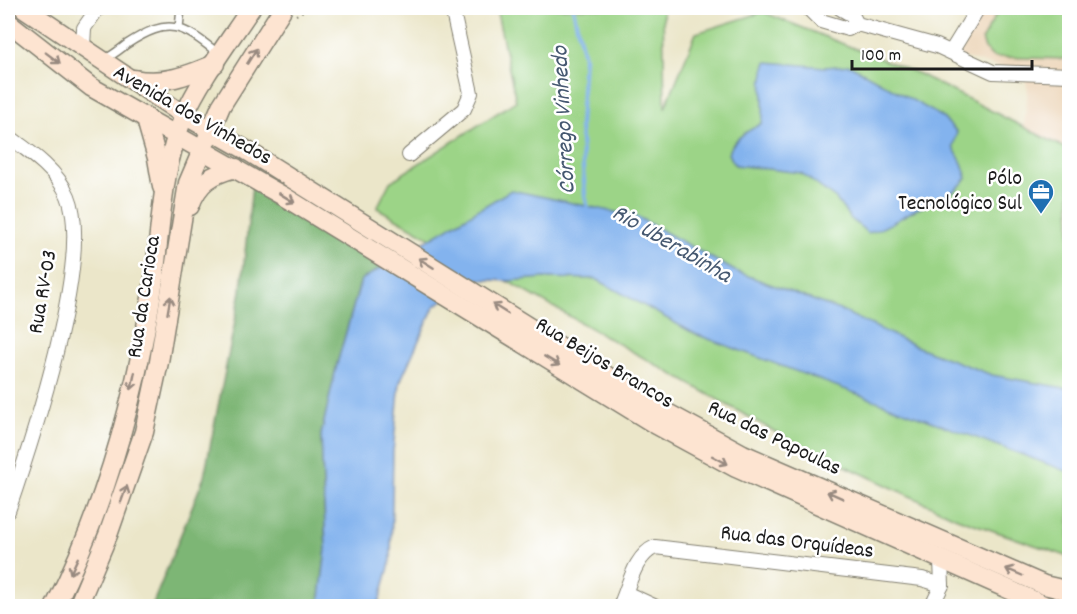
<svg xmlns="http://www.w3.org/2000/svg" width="1077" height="614" viewBox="0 0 1077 614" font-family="Dekko,sans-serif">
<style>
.built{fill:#edd7bb}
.green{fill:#9cd487;stroke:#5c7852;stroke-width:1.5}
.forest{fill:#7db674;stroke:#4c6948;stroke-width:1.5}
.water{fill:#83b3ee;stroke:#506885;stroke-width:1.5}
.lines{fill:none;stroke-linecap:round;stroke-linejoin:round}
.stream{stroke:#83b3ee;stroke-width:4}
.lane-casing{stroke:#848172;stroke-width:10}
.street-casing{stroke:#848172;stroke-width:16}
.secondary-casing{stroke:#848172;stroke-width:21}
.path{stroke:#848172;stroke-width:2;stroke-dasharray:1.5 4.5;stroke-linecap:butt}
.lane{stroke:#fff;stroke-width:7}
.street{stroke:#fff;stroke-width:14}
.secondary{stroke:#fde4d1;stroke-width:18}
.oneway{stroke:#988a80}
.labels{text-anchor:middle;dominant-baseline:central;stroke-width:5;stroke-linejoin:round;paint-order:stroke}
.street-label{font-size:22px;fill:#1c1c1c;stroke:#fff}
.poi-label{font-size:22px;fill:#1c1c1c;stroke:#fff;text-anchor:end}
.water-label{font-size:24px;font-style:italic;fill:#455870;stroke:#fff}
</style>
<rect width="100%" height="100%" fill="#fff"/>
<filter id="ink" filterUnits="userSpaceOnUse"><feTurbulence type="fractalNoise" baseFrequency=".0167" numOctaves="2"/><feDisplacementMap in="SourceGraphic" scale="12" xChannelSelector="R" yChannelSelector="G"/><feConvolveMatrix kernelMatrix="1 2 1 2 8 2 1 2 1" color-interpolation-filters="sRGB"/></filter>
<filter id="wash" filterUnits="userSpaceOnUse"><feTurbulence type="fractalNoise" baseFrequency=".008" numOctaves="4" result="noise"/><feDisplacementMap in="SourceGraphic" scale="24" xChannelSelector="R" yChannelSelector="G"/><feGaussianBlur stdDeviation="1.35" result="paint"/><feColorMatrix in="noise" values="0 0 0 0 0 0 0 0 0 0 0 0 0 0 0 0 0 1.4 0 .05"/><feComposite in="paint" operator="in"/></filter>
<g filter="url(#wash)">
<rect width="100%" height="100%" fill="#ebe6c9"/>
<!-- built -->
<path class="built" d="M978,8H1069V292L1022,145L1028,90L1024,74L958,56Z"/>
<!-- green -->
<g class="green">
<path d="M496,8H663L665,108L696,33L763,12L919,74L1065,148L1070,165L1069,557L957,518L788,439L377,208L390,182L516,101Z"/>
<path d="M1000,8H1069V59L993,57L985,49L982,39Z"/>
</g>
<!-- forest -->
<path class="forest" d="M252,186L382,268L361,280L337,364L321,435L326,549L319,606H152L204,477L241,291Z"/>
<!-- water -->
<g class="water">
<path d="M767,62L825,67L850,65L941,116L957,132L953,147L962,163L967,178C952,197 936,200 915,210C899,218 886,229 868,233L850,218L836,199L801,173L735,165L728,154C734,137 747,132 762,123C766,102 758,83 767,62Z"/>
<path d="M511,190L638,217L735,271L842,311L918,347L992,375L1069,389V472L695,334L596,279L545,278L508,281L473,279L434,307L400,382L393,452L391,560L378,606H319L326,549L321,435L337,364L361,280Z"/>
</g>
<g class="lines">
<!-- stream -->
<path class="stream" d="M573,8L584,57L580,126L585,195L588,209"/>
</g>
</g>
<g filter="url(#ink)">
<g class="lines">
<!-- lane casing -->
<g class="lane-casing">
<g id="lane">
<path d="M179,28L181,8"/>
<path d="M103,60C112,56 119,50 127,44C170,16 182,25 219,54"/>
</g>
</g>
<!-- street casing -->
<g class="street-casing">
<g id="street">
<path d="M808,8L821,21L848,29L857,24"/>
<path d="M840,8L852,15L857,24L937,46L993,72L1070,75"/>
<path d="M83,46L84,28L98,8"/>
<path d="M951,52L978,8"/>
<path d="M8,136C30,152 57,170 68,196C94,257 30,447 8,511"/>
<path d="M409,155L464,109L471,93L452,8"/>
<path d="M626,593L654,606"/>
<path d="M620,606C629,587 634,556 655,547L922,579L942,585"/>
<path d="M932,606L942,585L941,560"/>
</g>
</g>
<!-- secondary casing -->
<g class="secondary-casing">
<g id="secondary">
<path d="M24,8L184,115L246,150L660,409L743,454L1044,585L1070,591"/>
<path d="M8,22L91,87L283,196L653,423L736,468L1046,606"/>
<path d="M134,79C164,85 188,75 215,64"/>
<path d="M145,116L157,158L162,187"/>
<path d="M190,206C198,182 212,174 236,168"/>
<path d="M55,606C105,507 136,396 153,286C161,230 161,169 184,116C199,81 230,40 251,8"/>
<path d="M78,606L108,535L144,432L159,362L188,183L221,106L283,8"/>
</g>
</g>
<!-- path -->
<path class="path" d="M296,15L309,8"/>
<!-- lane -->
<use href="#lane" class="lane"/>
<!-- street -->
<use href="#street" class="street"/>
<!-- secondary -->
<use href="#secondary" class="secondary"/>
</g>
<!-- one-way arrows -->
<defs><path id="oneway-shaft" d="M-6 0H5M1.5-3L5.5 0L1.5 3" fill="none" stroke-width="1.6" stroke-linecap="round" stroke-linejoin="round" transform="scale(1.5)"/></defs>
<g class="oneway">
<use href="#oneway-shaft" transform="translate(252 56) rotate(-58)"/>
<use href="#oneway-shaft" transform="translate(53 58) rotate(37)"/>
<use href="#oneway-shaft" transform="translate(287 198) rotate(31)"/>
<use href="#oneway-shaft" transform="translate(426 263) rotate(-148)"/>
<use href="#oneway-shaft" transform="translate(169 305) rotate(-80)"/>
<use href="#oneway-shaft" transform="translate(500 309) rotate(-148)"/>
<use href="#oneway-shaft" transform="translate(552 361) rotate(31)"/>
<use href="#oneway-shaft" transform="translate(133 381) rotate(102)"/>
<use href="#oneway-shaft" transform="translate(720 460) rotate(28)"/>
<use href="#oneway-shaft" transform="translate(124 494) rotate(-70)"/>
<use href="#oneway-shaft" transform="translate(835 495) rotate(-156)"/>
<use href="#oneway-shaft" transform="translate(74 566) rotate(115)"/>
<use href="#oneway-shaft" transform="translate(1014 572) rotate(-157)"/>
</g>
</g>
<!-- icons -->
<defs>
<g id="office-pin" transform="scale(1.35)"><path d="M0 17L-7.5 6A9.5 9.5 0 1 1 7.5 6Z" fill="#1f6fb2" stroke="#fff"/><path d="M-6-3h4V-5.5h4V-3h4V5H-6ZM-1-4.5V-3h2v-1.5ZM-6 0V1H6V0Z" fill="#fff"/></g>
</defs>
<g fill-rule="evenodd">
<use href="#office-pin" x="1041" y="192"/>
</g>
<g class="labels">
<!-- street labels -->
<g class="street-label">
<text transform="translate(192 116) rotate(30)">Avenida dos Vinhedos</text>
<text transform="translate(44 292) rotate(-80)">Rua RV-03</text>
<text transform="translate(145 297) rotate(-81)">Rua da Carioca</text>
<text transform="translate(604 364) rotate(31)">Rua Beijos Brancos</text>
<text transform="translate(774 439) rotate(26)">Rua das Papoulas</text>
<text transform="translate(797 543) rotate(7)">Rua das Orquídeas</text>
</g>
<!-- poi labels -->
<g class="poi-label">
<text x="1022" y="179">Pólo<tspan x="1022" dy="25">Tecnológico Sul</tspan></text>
</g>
<!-- water labels -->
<g class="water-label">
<text transform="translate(565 120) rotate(-93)">Córrego Vinhedo</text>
<text transform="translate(671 245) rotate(30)">Rio Uberabinha</text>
</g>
</g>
<!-- margin -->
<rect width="1077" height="614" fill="none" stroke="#fff" stroke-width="30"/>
<!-- scale -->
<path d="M852 60v9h180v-9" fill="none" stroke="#1c1c1c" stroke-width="3"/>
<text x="861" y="60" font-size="18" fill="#1c1c1c" stroke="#ffffff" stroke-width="4.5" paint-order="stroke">100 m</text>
</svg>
